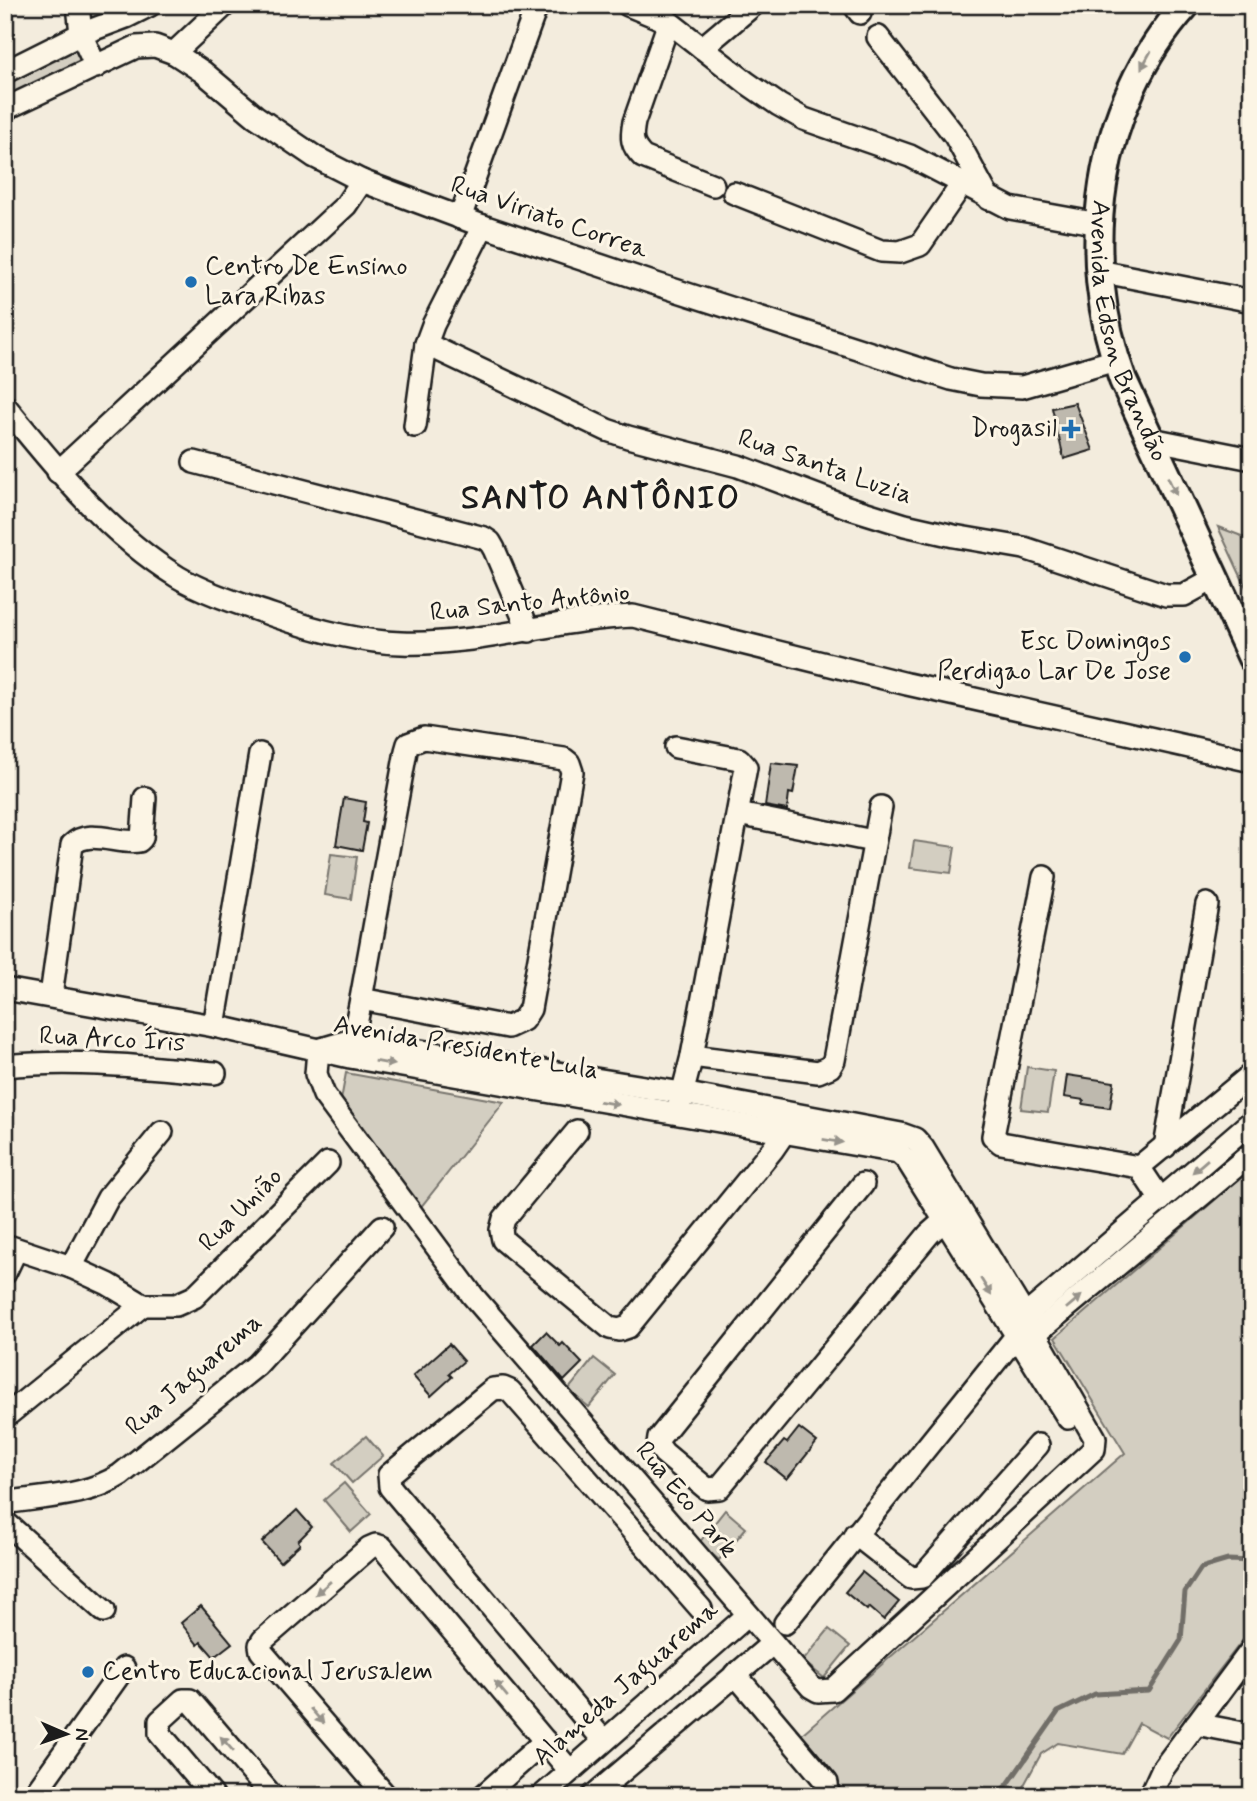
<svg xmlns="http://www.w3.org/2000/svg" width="1257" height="1801" viewBox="0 0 1257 1801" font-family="Mynerve,sans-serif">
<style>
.green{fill:#d3cec1;stroke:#78756e;stroke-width:2}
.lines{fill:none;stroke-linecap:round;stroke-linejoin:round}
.stream{stroke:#716e68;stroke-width:5}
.building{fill:#beb9ae;stroke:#1c1c1c;stroke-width:2}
.minor-casing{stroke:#1c1c1c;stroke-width:26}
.major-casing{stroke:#1c1c1c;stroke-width:32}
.minor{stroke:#fcf5e5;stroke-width:21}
.major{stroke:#fcf5e5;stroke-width:26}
.oneway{fill:#97938b}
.poi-dot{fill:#1f6fb2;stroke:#fcf5e5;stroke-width:2.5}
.labels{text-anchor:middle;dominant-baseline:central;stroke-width:6;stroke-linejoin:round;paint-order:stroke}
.street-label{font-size:26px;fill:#1c1c1c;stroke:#fcf5e5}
.poi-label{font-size:26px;fill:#1c1c1c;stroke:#fcf5e5;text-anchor:start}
.district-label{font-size:33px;font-weight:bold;letter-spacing:2px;fill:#1c1c1c;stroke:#fcf5e5}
</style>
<rect width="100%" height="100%" fill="#f3ecdd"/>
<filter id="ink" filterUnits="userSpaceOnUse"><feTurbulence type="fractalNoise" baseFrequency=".0143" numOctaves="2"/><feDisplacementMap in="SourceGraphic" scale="14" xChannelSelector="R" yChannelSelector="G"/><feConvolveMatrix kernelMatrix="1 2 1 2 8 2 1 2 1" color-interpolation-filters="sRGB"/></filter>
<g filter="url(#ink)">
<!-- green -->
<g class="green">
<path d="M74,49L83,64L5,101V83Z"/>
<path d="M1218,527L1252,540V600Z"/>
<path d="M914,841L955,847L951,873L910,868Z"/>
<path d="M331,854L357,857L351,899L325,895Z"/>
<path d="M1027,1067L1054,1071L1048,1112L1021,1109Z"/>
<path d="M346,1073L504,1102L420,1208L341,1100Z"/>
<path d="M1252,1168V1628L1167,1738L1139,1723L1122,1754L1058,1743L1041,1754L1018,1796H845L796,1739L1125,1453L1055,1338Z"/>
<path d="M594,1358L615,1375L589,1407L568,1390Z"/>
<path d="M366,1436L383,1456L352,1483L334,1463Z"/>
<path d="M344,1483L371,1514L351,1532L324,1500Z"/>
<path d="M725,1510L746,1528L719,1560L699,1543Z"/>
<path d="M829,1629L850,1646L824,1678L803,1661Z"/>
</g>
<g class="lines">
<!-- stream -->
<path class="stream" d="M995,1796L1008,1784L1058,1712L1095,1694L1149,1691L1181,1640L1185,1592L1201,1568L1228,1560L1252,1561"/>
</g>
<!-- building -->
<g class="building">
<path d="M1075,403L1093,450L1064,459L1052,408Z"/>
<path d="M771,763L798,766L793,794L789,793L787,810L765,806Z"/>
<path d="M344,798L366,802L363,822L367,823L362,850L336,845Z"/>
<path d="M1067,1075L1114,1082L1110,1108L1083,1104L1084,1100L1064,1097Z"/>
<path d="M546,1332L560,1346L563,1343L582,1363L564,1381L533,1345Z"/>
<path d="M449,1344L464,1361L449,1374L452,1377L431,1396L413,1376Z"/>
<path d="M799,1428L817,1442L787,1479L766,1462L784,1441L787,1443Z"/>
<path d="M297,1510L312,1527L298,1541L300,1544L280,1562L262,1542Z"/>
<path d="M862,1572L899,1602L884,1620L869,1607L867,1610L845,1592Z"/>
<path d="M201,1606L232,1643L214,1657L201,1642L198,1645L181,1623Z"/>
</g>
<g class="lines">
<!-- minor casing -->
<g class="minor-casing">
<g id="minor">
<path d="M78,5L81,34L96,67"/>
<path d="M628,5L669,22L747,83L779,105L804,119L910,156L1010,208L1099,224"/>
<path d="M854,5L860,13"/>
<path d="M669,22L634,122C631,138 631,145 643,157L713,185"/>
<path d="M878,37L955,136L989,199"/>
<path d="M702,48L753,5"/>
<path d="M174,53L225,5"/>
<path d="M5,72L81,34L126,17L150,5"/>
<path d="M5,109L136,47L155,46L174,53L203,72L255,116L315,157L362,181L483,226L650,282L951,379L981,385L1022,387L1116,360"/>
<path d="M734,193L881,251L900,252L920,245L962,184"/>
<path d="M460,218L536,8"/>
<path d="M1099,271L1252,301"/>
<path d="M426,344L607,430L628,437L738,466L847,507L905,525L954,536L1024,548L1166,595H1184L1215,578"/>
<path d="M5,406C56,469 108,534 178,577C207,594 241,604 272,615C312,629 358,642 401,643C479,646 556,619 633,616L907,684L1252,761"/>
<path d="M415,426L426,344L433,325L483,226"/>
<path d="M1151,439L1252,459"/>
<path d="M194,462L484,538L490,542L494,549L529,631"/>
<path d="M58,472L346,205L362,181"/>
<path d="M424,738L564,759L569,763L572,772L530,1009L523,1020L508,1027L361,999L406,751L408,744Z"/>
<path d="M676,747L739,759L746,767L692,1056L679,1106"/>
<path d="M738,814L873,841"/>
<path d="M1044,877L993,1136L1001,1143L1139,1167L1161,1200"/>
<path d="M5,989L214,1026L350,1057L898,1152L907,1160L1068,1418"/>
<path d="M51,996L72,845C89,828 118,845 139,841L142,838L145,798"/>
<path d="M214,1026L260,754"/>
<path d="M352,1040L682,1093L901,1134L915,1139L923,1148L1025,1316L1095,1438L1094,1449L833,1690L818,1691L811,1687L473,1296L324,1095L316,1074L318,1050Z"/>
<path d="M350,1055L361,999"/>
<path d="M692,1056L818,1072L830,1067L834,1060L881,807"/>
<path d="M5,1066C75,1059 146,1067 215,1073"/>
<path d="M577,1131L504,1219L501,1230L503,1240L610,1328L619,1330L628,1327L773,1149L784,1133L786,1121"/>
<path d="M1165,1147L1207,904"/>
<path d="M1139,1167L1252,1074"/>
<path d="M863,1184L659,1438L658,1445L664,1453L707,1489L719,1488L929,1234L955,1211"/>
<path d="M5,1245L71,1267L108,1284L143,1305H176L194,1297L328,1163"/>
<path d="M71,1267L108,1198L162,1132"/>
<path d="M5,1273L16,1250"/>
<path d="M1022,1335L1036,1333L1252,1153"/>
<path d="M5,1417L143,1305"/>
<path d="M5,1503C45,1496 86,1497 120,1475L257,1365L382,1227"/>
<path d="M5,1522L104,1611"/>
<path d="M855,1534L911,1578L922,1577L1038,1445"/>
<path d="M785,1623L1017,1335L1025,1316L1252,1121"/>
<path d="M735,1674L827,1783L828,1796"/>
<path d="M1196,1724L1243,1733"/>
<path d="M604,1741L390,1487L389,1475L493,1389L503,1388L510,1391L701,1609"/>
<path d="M33,1796L124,1668"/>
<path d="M213,1796L160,1734V1721L183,1700H190L272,1796"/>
<path d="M386,1796L261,1651L260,1645L263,1640L369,1548L376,1545L382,1547L570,1771"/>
<path d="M483,1796L545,1741"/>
<path d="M542,1796L748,1615"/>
<path d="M593,1796L773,1643"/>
<path d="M1150,1796L1162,1770L1252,1649"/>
</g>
</g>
<!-- major casing -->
<g class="major-casing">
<g id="major">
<path id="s1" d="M1186,5C1096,105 1076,256 1123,380L1252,658"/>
</g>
</g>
<!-- minor -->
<use href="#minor" class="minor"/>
<!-- major -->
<use href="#major" class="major"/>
</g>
<!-- one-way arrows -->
<defs><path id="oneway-solid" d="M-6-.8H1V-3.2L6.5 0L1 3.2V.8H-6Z" transform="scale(1.75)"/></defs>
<g class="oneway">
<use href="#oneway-solid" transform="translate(1146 60) rotate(119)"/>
<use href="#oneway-solid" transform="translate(1172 486) rotate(65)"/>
<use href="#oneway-solid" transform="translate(385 1063) rotate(10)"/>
<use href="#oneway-solid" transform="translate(609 1103) rotate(10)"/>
<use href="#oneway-solid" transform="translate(833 1141) rotate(9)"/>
<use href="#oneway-solid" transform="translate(1200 1166) rotate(139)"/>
<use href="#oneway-solid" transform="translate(986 1287) rotate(58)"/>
<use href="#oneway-solid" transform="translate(1074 1302) rotate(-40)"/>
<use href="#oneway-solid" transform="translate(323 1588) rotate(139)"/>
<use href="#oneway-solid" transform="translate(501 1689) rotate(-130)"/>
<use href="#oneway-solid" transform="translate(317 1716) rotate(49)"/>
<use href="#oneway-solid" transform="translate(227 1744) rotate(-131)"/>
</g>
</g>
<!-- markers -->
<g class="poi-dot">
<circle cx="191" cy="282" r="7"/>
<path d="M1067.5 418.5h7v7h7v7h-7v7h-7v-7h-7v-7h7z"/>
<circle cx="1185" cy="657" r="7"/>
<circle cx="88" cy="1672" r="7"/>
</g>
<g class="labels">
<!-- street labels -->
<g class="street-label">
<text transform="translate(549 218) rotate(19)">Rua Viriato Correa</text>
<text stroke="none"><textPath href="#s1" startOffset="352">Avenida Edson Brandão</textPath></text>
<text transform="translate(825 467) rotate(19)">Rua Santa Luzia</text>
<text transform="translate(530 603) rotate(-6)">Rua Santo Antônio</text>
<text transform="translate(112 1040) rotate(3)">Rua Arco Íris</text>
<text transform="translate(466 1048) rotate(10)">Avenida Presidente Lula</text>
<text transform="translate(241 1210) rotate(-45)">Rua União</text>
<text transform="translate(194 1375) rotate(-41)">Rua Jaguarema</text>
<text transform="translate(686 1500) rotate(50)">Rua Eco Park</text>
<text transform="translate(626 1684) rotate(-41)">Alameda Jaguarema</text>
</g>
<!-- poi labels -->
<g class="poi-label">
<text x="205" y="267">Centro De Ensino<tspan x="205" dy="30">Lara Ribas</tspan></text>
<text x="1057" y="429" text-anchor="end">Drogasil</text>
<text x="1171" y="642" text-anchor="end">Esc Domingos<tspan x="1171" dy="30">Perdigao Lar De Jose</tspan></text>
<text x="102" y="1672">Centro Educacional Jerusalem</text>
</g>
<!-- district labels -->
<g class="district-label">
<text x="601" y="499">SANTO ANTÔNIO</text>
</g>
</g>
<!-- margin -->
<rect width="1257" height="1801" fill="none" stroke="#fcf5e5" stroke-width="28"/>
<rect x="14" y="14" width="1229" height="1773" fill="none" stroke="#1c1c1c" stroke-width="2.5" filter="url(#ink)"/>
<!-- north arrow -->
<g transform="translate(66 1734) rotate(92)" stroke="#fcf5e5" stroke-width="5" paint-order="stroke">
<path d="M0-5L12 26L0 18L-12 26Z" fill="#1c1c1c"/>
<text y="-10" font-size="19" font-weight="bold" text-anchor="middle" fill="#1c1c1c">N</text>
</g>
</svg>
